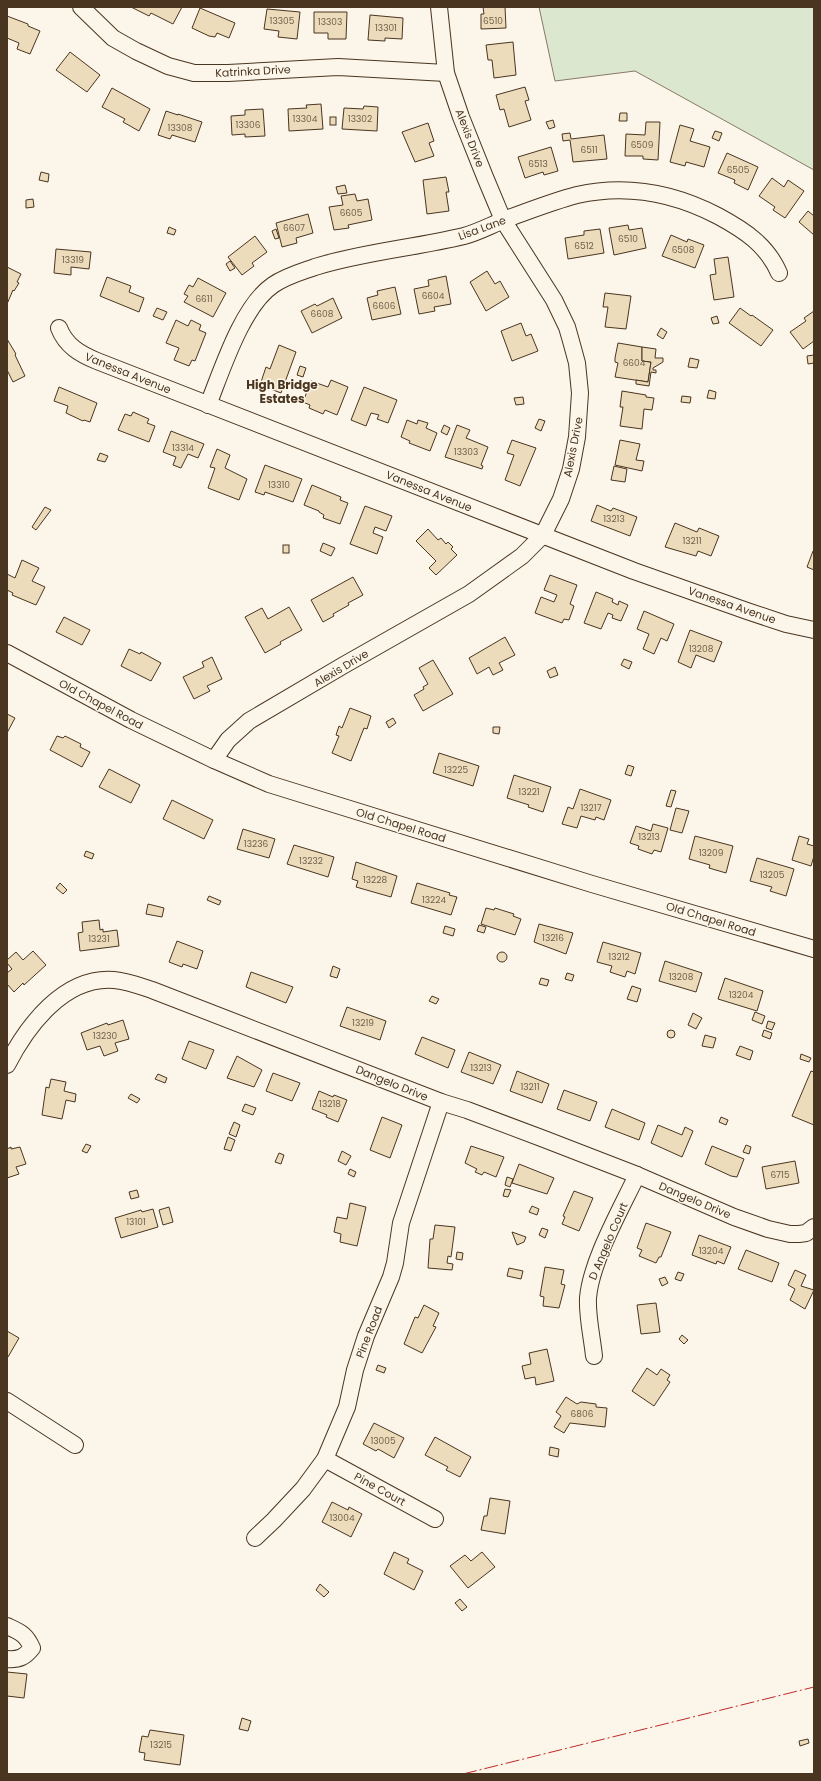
<svg xmlns="http://www.w3.org/2000/svg" width="821" height="1781" viewBox="0 0 821 1781" font-family="Poppins,sans-serif">
<style>
.green{fill:#dce7d0;stroke:#887966}
.building{fill:#ecdcbc;stroke:#4a3520}
.lines{fill:none;stroke-linecap:round;stroke-linejoin:round}
.minor-casing{stroke:#4a3520;stroke-width:18}
.minor{stroke:#fbf6e9;stroke-width:16}
.power{stroke:#c62828;stroke-width:1;stroke-dasharray:14 3 2 3;stroke-linecap:butt}
.labels{text-anchor:middle;dominant-baseline:central;stroke-width:3;stroke-linejoin:round;paint-order:stroke}
.number-label{font-size:9px;fill:#725f47}
.street-label{font-size:11px;fill:#4a3520;stroke:#fbf6e9}
.neighbourhood-label{font-size:12px;font-weight:bold;fill:#4a3520;stroke:#fbf6e9}
</style>
<rect width="100%" height="100%" fill="#fbf6e9"/>
<!-- green -->
<path class="green" d="M539,7H814V170L635,71L555,81Z"/>
<!-- building -->
<g class="building">
<path d="M131,7H182L173,24L151,13L149,16Z"/>
<path d="M483,7H505L506,28L481,29V14H484Z"/>
<path d="M200,8L235,23L229,38L217,33L215,37L209,36L192,28Z"/>
<path d="M267,9L300,12L297,39L278,37L279,31L264,29Z"/>
<path d="M314,12H347L346,39H328V33H314Z"/>
<path d="M370,15L403,18L402,39L385,38V41L368,40Z"/>
<path d="M7,16L28,24V26L40,31L30,54L17,49L19,43L7,38Z"/>
<path d="M513,42L516,75L494,78L492,60H488L486,45Z"/>
<path d="M70,52L100,75L87,92L56,70Z"/>
<path d="M525,87L529,100L525,101L531,120L509,127L504,109L500,110L496,95Z"/>
<path d="M112,88L150,109L139,131L123,122L125,119L102,107Z"/>
<path d="M321,104L323,129L289,131L288,109L307,108L306,105Z"/>
<path d="M364,106L378,107L377,131L342,129L344,108L363,109Z"/>
<path d="M263,109L265,136L245,137V134L232,135L231,116L245,115V110Z"/>
<path d="M166,111L178,115V114L202,122L195,142L172,135L170,139L158,135Z"/>
<path d="M620,113H627V121H619Z"/>
<rect x="330" y="117" width="6" height="8"/>
<path d="M553,120L555,127L549,129L546,122Z"/>
<path d="M646,122H660L658,160L643,159V156H625L626,134L645,135Z"/>
<path d="M428,123L434,141L429,143L434,156L415,162L402,132Z"/>
<path d="M680,125L694,129L690,141L710,147L704,167L686,162L685,166L670,162Z"/>
<path d="M715,131L722,133L719,141L712,138Z"/>
<path d="M570,133L571,139L604,135L607,159L573,162L570,140L563,141L562,134Z"/>
<path d="M551,147L558,171L544,175L543,172L525,178L518,157Z"/>
<path d="M727,153L758,167L748,190L734,183L735,180L718,173Z"/>
<path d="M41,172L49,174L48,182L39,180Z"/>
<path d="M446,177L449,192H446L449,211L427,214L423,180Z"/>
<path d="M772,178L784,187L788,180L804,191L785,218L773,210L775,207L759,196Z"/>
<path d="M345,185L347,193L338,194L336,187Z"/>
<path d="M355,194L357,201L368,199L372,220L348,225L349,228L334,230L329,207L343,205L341,196Z"/>
<path d="M33,199L34,207L26,208V200Z"/>
<path d="M808,211L814,216V235L799,222Z"/>
<path d="M308,214L313,233L296,238L297,243L282,247L276,223Z"/>
<path d="M628,225L629,230L642,228L646,248L614,255L609,228Z"/>
<path d="M169,227L176,230L174,235L167,233Z"/>
<path d="M276,229L279,238L275,239L272,231Z"/>
<path d="M600,229L604,253L568,259L565,238L584,235V231Z"/>
<path d="M671,235L687,242L688,239L704,245L695,268L662,256Z"/>
<path d="M255,236L267,252L252,263L254,266L242,275L228,257Z"/>
<path d="M56,249L91,252L89,269L71,267V275L54,273Z"/>
<path d="M728,257L734,297L714,300L710,275L716,274L714,259Z"/>
<path d="M230,261L235,268L230,271L226,264Z"/>
<path d="M7,267L21,274L17,282L19,283L14,291L13,290L7,304Z"/>
<path d="M487,271L495,284L500,281L509,297L486,311L470,282Z"/>
<path d="M446,276L451,304L434,307L435,311L419,314L414,289L429,286L428,280Z"/>
<path d="M107,277L131,286L129,292L144,298L139,312L100,296Z"/>
<path d="M198,278L226,293L213,317L184,302L188,296L184,294L189,285L193,287Z"/>
<path d="M395,287L401,314L372,320L367,298L378,295L377,291Z"/>
<path d="M605,293L631,296L626,329L605,327L608,307H603Z"/>
<path d="M333,298L342,318L312,333L301,311L315,304L317,306Z"/>
<path d="M157,308L167,312L163,320L153,316Z"/>
<path d="M740,308L751,316L752,315L773,330L761,346L729,323Z"/>
<path d="M814,311V341L803,349L790,332L806,321L804,318Z"/>
<path d="M717,316L719,323L713,324L711,318Z"/>
<path d="M176,320L188,326L191,320L201,325L199,330L206,333L195,361L192,360L189,366L174,360L179,348L166,343Z"/>
<path d="M521,323L526,336L531,334L538,351L512,361L501,331Z"/>
<path d="M661,328L667,332L663,339L657,335Z"/>
<path d="M7,339L16,354L15,355L25,376L13,382L7,370Z"/>
<path d="M618,343L642,347V361L651,362L648,382L615,377L618,363L615,362V358Z"/>
<path d="M279,345L296,352L281,393L260,385L266,367L270,369Z"/>
<path d="M642,347L656,349L655,358H663V362L653,368V370H656V373L651,372L649,386L636,384V380L648,382L651,362L642,361Z"/>
<path d="M814,355V363L808,364L807,356Z"/>
<path d="M690,358L699,360L697,368L688,367Z"/>
<path d="M300,366L306,368L303,377L297,375Z"/>
<path d="M331,380L348,387L337,415L325,410L323,414L309,408L310,405L303,402L311,381L328,387Z"/>
<path d="M59,387L97,403L90,422L84,420L83,421L66,413L68,406L54,401Z"/>
<path d="M364,387L397,400L388,423L377,419L379,415L371,413L366,426L351,420Z"/>
<path d="M709,390L716,392L715,399L707,398Z"/>
<path d="M622,391L646,395V397L654,398L652,410L644,409L642,429L620,426L623,407H620Z"/>
<path d="M682,396L691,397L690,403L681,402Z"/>
<path d="M523,397L524,404L516,405L514,398Z"/>
<path d="M133,412L149,419L147,423L155,426L149,442L118,430L125,414L131,416Z"/>
<path d="M539,419L545,421L541,431L535,428Z"/>
<path d="M407,420L417,424L418,420L428,423L426,428L437,433L430,451L409,443L410,441L401,437Z"/>
<path d="M444,425L450,428L447,435L441,432Z"/>
<path d="M457,425L470,430L466,438L488,447L481,465L483,466L482,469L445,457Z"/>
<path d="M171,431L204,444L198,458L188,454L181,468L173,465L176,457L163,452Z"/>
<path d="M512,440L536,448L520,486L505,480L514,455L507,453Z"/>
<path d="M620,440L640,444L636,460L644,461L642,471L615,465Z"/>
<path d="M217,449L230,455L225,468L247,479L239,500L208,488L215,468L210,467Z"/>
<path d="M100,453L108,456L105,462L97,460Z"/>
<path d="M265,465L302,479L293,502L265,492L264,495L255,492Z"/>
<path d="M614,466L627,469L625,482L611,480Z"/>
<path d="M312,485L341,497L340,500L348,503L340,524L323,518L324,515L319,512V511L304,505Z"/>
<path d="M597,505L611,511L613,508L637,517L630,536L591,521Z"/>
<path d="M365,506L392,516L386,531L375,527L373,533L383,537L377,554L350,544Z"/>
<path d="M45,507L51,510L36,530L32,527Z"/>
<path d="M675,523L697,532L699,528L719,536L711,556L698,551L696,556L665,547Z"/>
<path d="M428,529L438,540L441,538L446,544L448,542L453,547L451,549L457,555L436,575L429,568L436,561L416,541Z"/>
<path d="M323,543L335,548L331,556L320,551Z"/>
<rect x="283" y="545" width="6" height="8"/>
<path d="M813,551L814,552V570L807,567Z"/>
<path d="M22,560L39,568L32,581L45,587L36,605L12,595L13,593L7,590V574L15,578Z"/>
<path d="M550,575L577,585L570,604L574,606L569,620L564,619L562,623L535,613L541,597L554,602L557,595L544,590Z"/>
<path d="M353,577L363,595L348,603L349,605L333,614L334,616L323,622L311,600Z"/>
<path d="M596,592L613,599L612,602L618,605L619,601L628,605L621,621L612,618L613,615L608,613L601,629L584,623Z"/>
<path d="M289,607L302,630L280,642L281,644L265,653L245,617L262,608L268,619Z"/>
<path d="M644,611L674,624L667,641L661,638L654,654L643,649L649,634L637,629Z"/>
<path d="M64,617L90,630L82,645L56,632Z"/>
<path d="M690,630L722,642L714,662L696,655L691,668L678,662Z"/>
<path d="M505,637L515,655L499,663L503,670L493,675L489,667L477,674L469,658Z"/>
<path d="M129,649L140,654L141,652L161,663L151,681L121,666Z"/>
<path d="M212,657L222,679L207,686L210,691L194,699L183,677L204,667L202,662Z"/>
<path d="M624,659L632,662L629,669L621,665Z"/>
<path d="M433,660L453,694L423,711L414,695L424,689L423,687L428,684L419,668Z"/>
<path d="M555,667L558,675L550,678L547,671Z"/>
<path d="M350,708L371,716L367,729L364,728L351,761L332,753L339,736L336,735L339,726L342,728Z"/>
<path d="M7,714L15,718L7,733Z"/>
<path d="M393,718L396,723L389,728L386,722Z"/>
<path d="M493,727H500L499,734L493,733Z"/>
<path d="M57,736L63,738L65,736L81,744L80,747L90,752L82,767L50,750Z"/>
<path d="M439,753L479,766L473,786L433,773Z"/>
<path d="M628,765L634,767L631,776L625,774Z"/>
<path d="M109,769L140,785L131,803L99,787Z"/>
<path d="M514,775L551,787L543,812L528,807L529,805L507,798Z"/>
<path d="M580,789L611,800L604,820L596,817L595,820L581,816L577,828L562,824L568,807L573,809Z"/>
<path d="M671,790L676,791L671,807L666,806Z"/>
<path d="M172,800L213,820L204,839L163,819Z"/>
<path d="M676,808L689,811L682,833L670,830Z"/>
<path d="M653,824L668,828L661,852L654,850L652,854L638,849L639,846L630,843L636,826L651,831Z"/>
<path d="M243,829L275,839L269,858L237,849Z"/>
<path d="M695,836L733,846L726,873L709,868L710,865L689,859Z"/>
<path d="M799,836L809,839L807,844L814,846V856L811,866L792,860Z"/>
<path d="M294,845L334,857L328,877L287,864Z"/>
<path d="M86,851L94,854L92,859L84,856Z"/>
<path d="M757,858L794,869L786,896L770,891L772,887L750,881Z"/>
<path d="M356,862L397,876L391,897L356,887L358,881L352,879Z"/>
<path d="M60,883L67,890L63,894L56,888Z"/>
<path d="M417,883L450,893L449,895L457,897L451,915L411,903Z"/>
<path d="M209,896L221,901L219,905L207,900Z"/>
<path d="M148,904L164,908L162,917L146,914Z"/>
<path d="M486,908L494,910L495,908L514,914L513,916L521,919L515,935L481,924Z"/>
<path d="M99,920L100,930L103,929V932L117,930L119,946L80,951L78,933L83,932L82,922Z"/>
<path d="M539,924L573,933L566,954L534,942Z"/>
<path d="M479,925L486,927L484,933L477,931Z"/>
<path d="M445,926L455,929L453,936L443,933Z"/>
<path d="M177,941L203,951L197,969L183,964L182,967L169,962Z"/>
<path d="M603,942L641,953L635,974L627,971L625,977L610,972L612,966L597,962Z"/>
<path d="M33,951L46,965L24,985L23,983L14,992L7,984V973L12,969L7,963V960L16,952L23,960Z"/>
<circle cx="502" cy="957" r="5"/>
<path d="M665,961L702,973L696,992L659,981Z"/>
<path d="M333,966L340,969L337,978L330,976Z"/>
<path d="M251,972L293,987L286,1003L246,987Z"/>
<path d="M567,973L574,975L572,981L565,979Z"/>
<path d="M541,978L549,980L547,986L539,984Z"/>
<path d="M725,978L763,991L757,1011L718,999Z"/>
<path d="M632,986L641,989L637,1002L627,999Z"/>
<path d="M432,996L439,999L436,1004L429,1001Z"/>
<path d="M347,1007L386,1021L380,1040L340,1026Z"/>
<path d="M755,1012L765,1016L762,1024L752,1020Z"/>
<path d="M693,1013L702,1018L696,1029L688,1025Z"/>
<path d="M123,1020L129,1039L115,1043L118,1051L104,1056L100,1046L87,1050L81,1033L107,1023L108,1025Z"/>
<path d="M768,1021L775,1023L772,1030L766,1028Z"/>
<circle cx="671" cy="1034" r="4"/>
<path d="M764,1030L772,1033L770,1039L762,1036Z"/>
<path d="M705,1035L716,1038L713,1048L702,1046Z"/>
<path d="M422,1037L455,1050L448,1068L415,1054Z"/>
<path d="M189,1041L214,1050L206,1069L182,1059Z"/>
<path d="M740,1046L753,1051L750,1060L736,1055Z"/>
<path d="M469,1052L501,1065L493,1084L461,1072Z"/>
<path d="M801,1054L811,1058L809,1062L800,1059Z"/>
<path d="M237,1056L262,1070L254,1087L227,1078Z"/>
<path d="M517,1071L549,1084L542,1103L510,1091Z"/>
<path d="M811,1071L814,1072V1125L792,1116Z"/>
<path d="M273,1073L300,1083L292,1101L266,1091Z"/>
<path d="M158,1074L167,1078L165,1083L155,1079Z"/>
<path d="M51,1079L66,1082L64,1091L76,1094L75,1102L66,1100L62,1119L42,1115L46,1087L49,1088Z"/>
<path d="M564,1090L597,1102L590,1121L557,1109Z"/>
<path d="M319,1091L333,1097L334,1095L347,1100L338,1122L326,1117L327,1115L312,1109Z"/>
<path d="M131,1094L140,1099L137,1103L128,1098Z"/>
<path d="M245,1104L256,1108L253,1115L242,1111Z"/>
<path d="M612,1109L645,1123L639,1140L605,1127Z"/>
<path d="M382,1117L402,1125L390,1158L370,1150Z"/>
<path d="M721,1117L728,1120L726,1125L719,1122Z"/>
<path d="M234,1122L240,1125L236,1137L229,1134Z"/>
<path d="M658,1125L682,1135L685,1127L693,1131L682,1157L651,1143Z"/>
<path d="M228,1137L235,1140L231,1151L224,1149Z"/>
<path d="M86,1144L91,1146L87,1153L82,1151Z"/>
<path d="M746,1145L751,1147L749,1154L743,1152Z"/>
<path d="M471,1146L504,1157L496,1177L484,1172L482,1175L475,1172L477,1169L465,1163Z"/>
<path d="M712,1146L744,1159L737,1177L731,1176L705,1164Z"/>
<path d="M11,1147V1149L20,1147L26,1164L16,1167L19,1174L7,1178V1149Z"/>
<path d="M342,1151L351,1156L346,1165L338,1161Z"/>
<path d="M279,1153L284,1155L281,1164L275,1162Z"/>
<path d="M795,1161L799,1183L766,1189L762,1167Z"/>
<path d="M519,1164L554,1178L547,1194L512,1183Z"/>
<path d="M350,1169L356,1172L354,1177L348,1174Z"/>
<path d="M507,1177L513,1179L510,1187L505,1185Z"/>
<path d="M505,1189L511,1190L508,1197L503,1196Z"/>
<path d="M137,1190L139,1197L131,1199L129,1192Z"/>
<path d="M574,1191L593,1198L579,1231L562,1224L565,1217L563,1216Z"/>
<path d="M350,1203L366,1207L357,1246L340,1242L341,1234L334,1232L337,1217L347,1219Z"/>
<path d="M532,1206L539,1209L537,1215L529,1212Z"/>
<path d="M169,1207L173,1222L163,1225L159,1210Z"/>
<path d="M153,1209L158,1227L121,1238L115,1218L141,1210L142,1212Z"/>
<path d="M646,1223L671,1232L661,1257H659L656,1263L639,1256L642,1250L637,1248Z"/>
<path d="M435,1225L455,1227L451,1257L448,1256L447,1263L453,1264L452,1270L428,1268L430,1239H433Z"/>
<path d="M542,1228L548,1230L545,1238L539,1235Z"/>
<path d="M512,1232L526,1237L524,1242L517,1245Z"/>
<path d="M699,1235L731,1247L724,1264L717,1261L716,1264L692,1255Z"/>
<path d="M746,1250L779,1263L772,1282L738,1269Z"/>
<path d="M457,1252L463,1253L462,1260L456,1259Z"/>
<path d="M545,1267L564,1270L561,1284L565,1285L559,1308L543,1306L544,1297L540,1296Z"/>
<path d="M509,1268L523,1271L521,1279L507,1276Z"/>
<path d="M795,1270L806,1275L801,1286L814,1290L805,1309L790,1300L795,1289L788,1285Z"/>
<path d="M678,1272L684,1274L681,1281L675,1279Z"/>
<path d="M665,1277L668,1283L662,1286L659,1279Z"/>
<path d="M656,1303L660,1332L641,1334L637,1305Z"/>
<path d="M424,1305L439,1313L433,1326L436,1327L422,1353L404,1344L415,1317L418,1318Z"/>
<path d="M7,1331L19,1338L8,1357H7Z"/>
<path d="M682,1335L688,1340L684,1344L679,1339Z"/>
<path d="M547,1349L554,1381L536,1385L535,1377L525,1379L522,1366L531,1364L529,1353Z"/>
<path d="M378,1365L386,1368L384,1373L376,1370Z"/>
<path d="M647,1368L657,1375L661,1369L670,1375L667,1380L670,1382L654,1406L632,1391Z"/>
<path d="M566,1397L577,1404L581,1402L596,1404V1407L607,1408L605,1427L570,1423L564,1433L554,1427L561,1416L556,1412Z"/>
<path d="M374,1423L404,1438L394,1458L378,1449L376,1451L363,1444Z"/>
<path d="M435,1437L471,1457L460,1477L446,1470L448,1467L425,1455Z"/>
<path d="M550,1447L559,1449L558,1457L549,1455Z"/>
<path d="M490,1498L510,1501L505,1534L481,1530L484,1516H487Z"/>
<path d="M332,1502L348,1510L349,1507L362,1514L351,1537L322,1522Z"/>
<path d="M394,1552L409,1559L407,1563L423,1571L414,1590L384,1574Z"/>
<path d="M482,1552L495,1567L468,1588L450,1566L465,1555L471,1561Z"/>
<path d="M320,1584L329,1592L324,1597L316,1590Z"/>
<path d="M460,1599L467,1607L462,1611L455,1603Z"/>
<path d="M7,1672L27,1674L24,1698L7,1696Z"/>
<path d="M242,1718L251,1721L248,1731L239,1729Z"/>
<path d="M150,1730L184,1735L180,1765L144,1760L145,1753L139,1752L142,1736L148,1737Z"/>
<path d="M808,1739L809,1743L800,1746L799,1741Z"/>
</g>
<g class="lines">
<!-- minor casing -->
<g class="minor-casing">
<g id="minor">
<path d="M81,7L113,38L136,51L168,66L194,73H228L338,67L446,73"/>
<path d="M59,328C66,346 80,354 97,361L634,571L747,611L786,624L814,630"/>
<path d="M208,405C222,370 242,306 273,285C286,276 301,272 315,267C363,252 414,248 464,236C479,232 493,224 509,218C531,210 554,201 577,195C626,184 674,193 718,216C744,230 767,245 779,273"/>
<path d="M7,653L131,720L214,760L269,784L592,884L814,949"/>
<path d="M214,760L228,740L249,721L344,665L469,594L522,556L543,535L561,499L571,469L577,437L580,393L577,363L571,341L567,327L554,300L503,220L485,177L461,117L446,73L439,7"/>
<path d="M7,1065C27,1026 64,976 114,980C127,981 140,986 152,990L441,1102L467,1110L544,1139L637,1175L734,1217L768,1229L790,1234H799L806,1233L814,1227"/>
<path d="M594,1356C592,1337 587,1316 588,1298C591,1261 621,1209 637,1175"/>
<path d="M7,1401L75,1445"/>
<path d="M325,1459L435,1519"/>
<path d="M255,1538L274,1520L303,1489L325,1459L347,1407L355,1370L366,1336L391,1277L395,1263L401,1223L441,1102"/>
<path d="M7,1626C20,1632 26,1634 32,1648C25,1657 19,1660 7,1659"/>
</g>
</g>
<!-- minor -->
<use href="#minor" class="minor"/>
<!-- power -->
<path class="power" d="M463,1774L814,1687"/>
</g>
<g class="labels">
<!-- number labels -->
<g class="number-label">
<text x="282" y="21">13305</text>
<text x="493" y="21">6510</text>
<text x="330" y="22">13303</text>
<text x="386" y="28">13301</text>
<text x="305" y="119">13304</text>
<text x="360" y="119">13302</text>
<text x="248" y="125">13306</text>
<text x="180" y="128">13308</text>
<text x="642" y="145">6509</text>
<text x="589" y="150">6511</text>
<text x="538" y="164">6513</text>
<text x="738" y="170">6505</text>
<text x="351" y="213">6605</text>
<text x="294" y="228">6607</text>
<text x="628" y="239">6510</text>
<text x="584" y="246">6512</text>
<text x="683" y="250">6508</text>
<text x="73" y="260">13319</text>
<text x="433" y="296">6604</text>
<text x="204" y="299">6611</text>
<text x="384" y="306">6606</text>
<text x="322" y="314">6608</text>
<text x="634" y="363">6604</text>
<text x="183" y="448">13314</text>
<text x="466" y="452">13303</text>
<text x="279" y="485">13310</text>
<text x="614" y="519">13213</text>
<text x="692" y="541">13211</text>
<text x="701" y="649">13208</text>
<text x="456" y="770">13225</text>
<text x="529" y="792">13221</text>
<text x="591" y="808">13217</text>
<text x="649" y="837">13213</text>
<text x="256" y="844">13236</text>
<text x="711" y="853">13209</text>
<text x="311" y="861">13232</text>
<text x="772" y="875">13205</text>
<text x="375" y="880">13228</text>
<text x="434" y="900">13224</text>
<text x="553" y="938">13216</text>
<text x="99" y="939">13231</text>
<text x="619" y="957">13212</text>
<text x="681" y="977">13208</text>
<text x="741" y="995">13204</text>
<text x="363" y="1023">13219</text>
<text x="105" y="1036">13230</text>
<text x="481" y="1068">13213</text>
<text x="530" y="1087">13211</text>
<text x="330" y="1104">13218</text>
<text x="780" y="1175">6715</text>
<text x="136" y="1222">13101</text>
<text x="711" y="1251">13204</text>
<text x="582" y="1414">6806</text>
<text x="383" y="1441">13005</text>
<text x="342" y="1518">13004</text>
<text x="161" y="1745">13215</text>
</g>
<!-- street labels -->
<g class="street-label">
<text transform="translate(253 71) rotate(-3)">Katrinka Drive</text>
<text transform="translate(470 138) rotate(69)">Alexis Drive</text>
<text transform="translate(482 228) rotate(-20)">Lisa Lane</text>
<text transform="translate(128 373) rotate(22)">Vanessa Avenue</text>
<text transform="translate(573 447) rotate(-79)">Alexis Drive</text>
<text transform="translate(429 491) rotate(22)">Vanessa Avenue</text>
<text transform="translate(732 605) rotate(19)">Vanessa Avenue</text>
<text transform="translate(341 668) rotate(-31)">Alexis Drive</text>
<text transform="translate(101 704) rotate(28)">Old Chapel Road</text>
<text transform="translate(401 825) rotate(17)">Old Chapel Road</text>
<text transform="translate(711 919) rotate(17)">Old Chapel Road</text>
<text transform="translate(392 1083) rotate(22)">Dangelo Drive</text>
<text transform="translate(695 1200) rotate(23)">Dangelo Drive</text>
<text transform="translate(608 1241) rotate(-67)">D Angelo Court</text>
<text transform="translate(369 1332) rotate(-69)">Pine Road</text>
<text transform="translate(380 1489) rotate(29)">Pine Court</text>
</g>
<!-- neighbourhood labels -->
<g class="neighbourhood-label">
<text x="282" y="384">High Bridge<tspan x="282" dy="14">Estates</tspan></text>
</g>
</g>
<!-- border -->
<rect width="821" height="1781" fill="none" stroke="#4a3520" stroke-width="16"/>
</svg>
